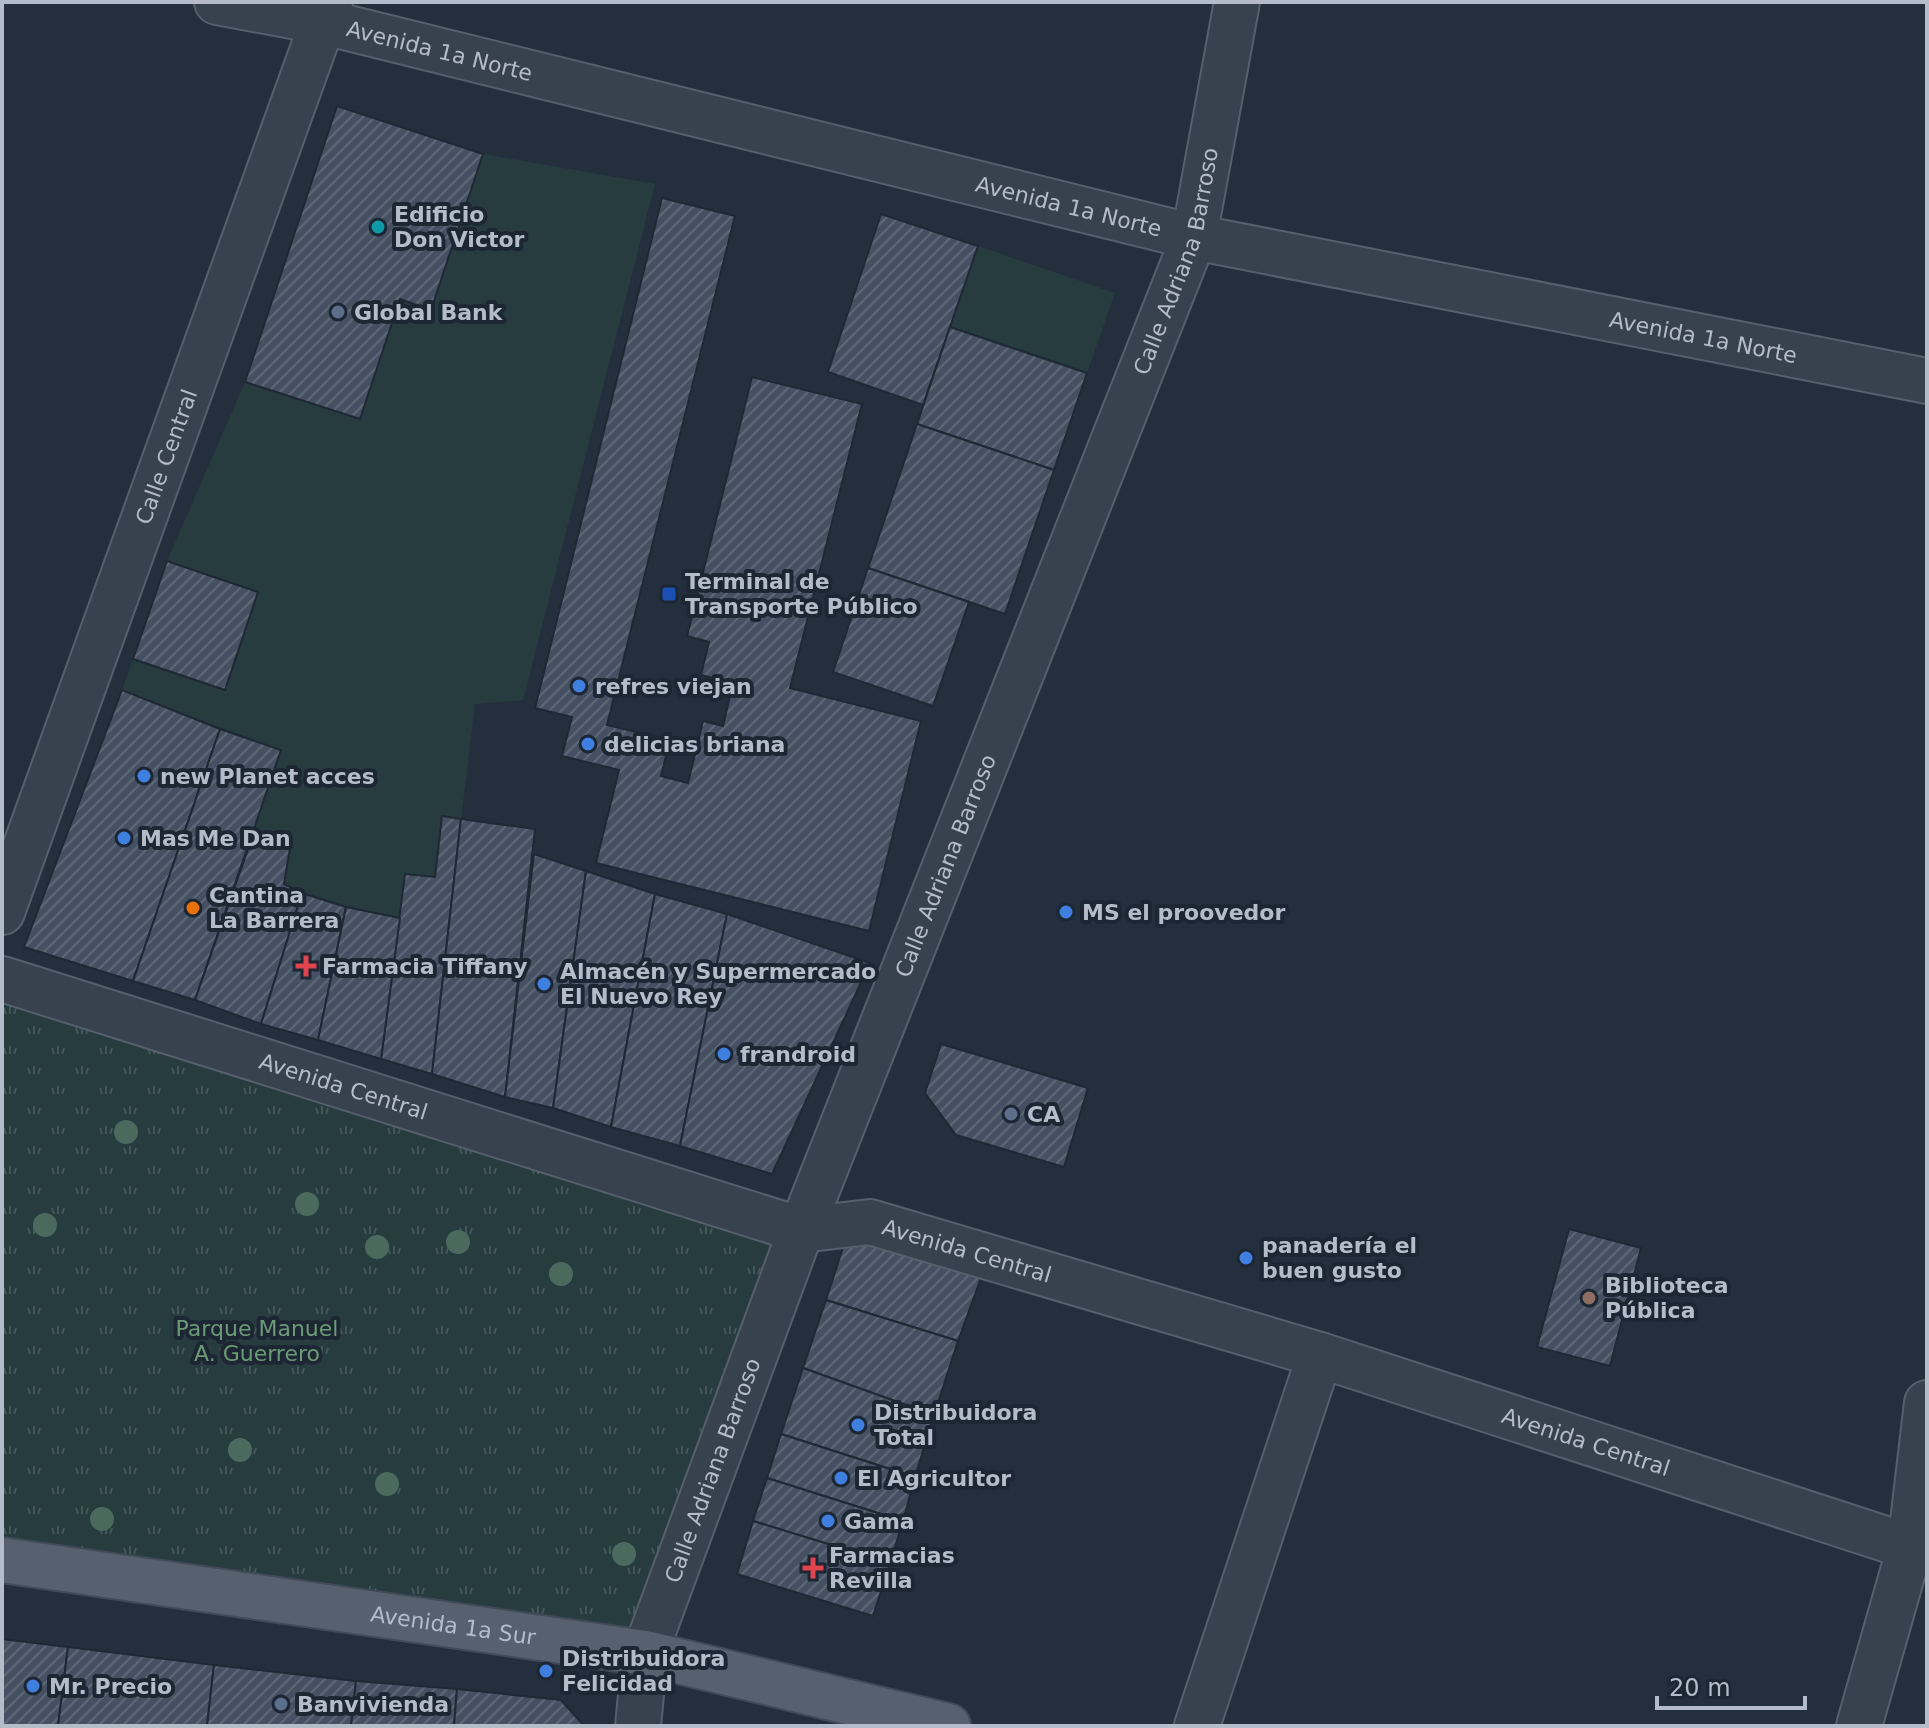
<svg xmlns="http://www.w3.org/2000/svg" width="1929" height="1728" viewBox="0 0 1929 1728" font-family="'DejaVu Sans',sans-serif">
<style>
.green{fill:#263c3f}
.park{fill:url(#park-tufts)}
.building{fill:url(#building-hatch);stroke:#1f2835;stroke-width:2}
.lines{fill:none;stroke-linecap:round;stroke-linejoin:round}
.street-casing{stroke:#565f6c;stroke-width:48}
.primary-casing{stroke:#414a57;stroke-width:48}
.street{stroke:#38414e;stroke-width:44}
.primary{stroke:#56606e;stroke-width:44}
.tree{fill:#4b6a5d}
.culture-dot{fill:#0f9aa8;stroke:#1d2633;stroke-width:3}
.service-dot{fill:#5c6f8a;stroke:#1d2633;stroke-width:3}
.transit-dot{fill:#1a4fb4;stroke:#1d2633;stroke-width:3}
.shop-dot{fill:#3f7fe0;stroke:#1d2633;stroke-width:3}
.food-dot{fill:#e8710a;stroke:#1d2633;stroke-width:3}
.health-dot{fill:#e0444e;stroke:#1d2633;stroke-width:3}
.education-dot{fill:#8d6e63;stroke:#1d2633;stroke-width:3}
.labels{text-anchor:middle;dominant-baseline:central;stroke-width:8;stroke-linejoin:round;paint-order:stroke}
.street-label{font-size:22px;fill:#b4bcc9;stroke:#1d2633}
.poi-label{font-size:22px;font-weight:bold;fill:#b4bcc9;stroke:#1d2633;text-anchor:start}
.park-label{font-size:22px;fill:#6b9a76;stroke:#1d2633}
</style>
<defs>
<pattern id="park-tufts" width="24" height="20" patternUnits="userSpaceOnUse" patternTransform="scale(2)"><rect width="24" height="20" fill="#263c3f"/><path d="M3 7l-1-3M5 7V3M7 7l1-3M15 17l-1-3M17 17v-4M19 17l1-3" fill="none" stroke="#435659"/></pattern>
<pattern id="building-hatch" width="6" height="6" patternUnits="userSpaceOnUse" patternTransform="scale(2)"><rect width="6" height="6" fill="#455162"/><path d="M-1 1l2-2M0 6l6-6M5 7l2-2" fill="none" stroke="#5d6877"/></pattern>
</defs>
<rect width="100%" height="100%" fill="#242f3e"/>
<!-- green -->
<g class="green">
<path d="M483,154L655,184L523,700L475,704L461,819L442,817L435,877L405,874L400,918C361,910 320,903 284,884L290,848L253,835L280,750L122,690L167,561L245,382L360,419L400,299L432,309Z"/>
<path d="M978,246L1115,293L1087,373L950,327Z"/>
</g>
<!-- park -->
<path class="park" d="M2,980L801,1230L645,1653L2,1560Z"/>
<!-- building -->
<g class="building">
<path d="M337,106L483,154L431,310L400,299L360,419L245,382Z"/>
<path d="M662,198L735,216L607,725L670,740L661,776L688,783L703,721L723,726L733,683L701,675L709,642L687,636L752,377L862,404L790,688L921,721L869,931L596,863L619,770L562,756L572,717L535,708Z"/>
<path d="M881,214L978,246L923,405L828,372Z"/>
<path d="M950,327L1087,373L1054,470L917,424Z"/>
<path d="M917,424L1054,470L1005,614L868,568Z"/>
<path d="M167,561L258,592L225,690L133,659Z"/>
<path d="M868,568L969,602L933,706L833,672Z"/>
<path d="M122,690L220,729L133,981L24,947Z"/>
<path d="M220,729L281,750L195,1000L133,981Z"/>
<path d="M442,816L461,819L432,1074L381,1059L405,874L435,877Z"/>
<path d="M461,819L535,829L505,1097L432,1074Z"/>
<path d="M253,835L290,848L284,884L302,893L261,1024L195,1000Z"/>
<path d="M534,854L586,871L553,1108L505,1097Z"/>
<path d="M586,871L655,894L611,1127L553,1108Z"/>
<path d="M302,893L346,907L318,1040L261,1024Z"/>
<path d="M655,894L727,914L680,1146L611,1127Z"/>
<path d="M346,907L400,918L381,1059L318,1040Z"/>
<path d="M727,914L870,963L772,1174L680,1146Z"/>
<path d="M941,1044L1088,1088L1064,1167L956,1135L925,1093Z"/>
<path d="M1569,1229L1641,1248L1610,1366L1537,1347Z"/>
<path d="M847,1235L981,1278L958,1341L826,1300Z"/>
<path d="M826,1300L958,1341L934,1415L803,1368Z"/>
<path d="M803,1368L934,1415L915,1477L781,1434Z"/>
<path d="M781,1434L915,1477L903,1521L767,1478Z"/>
<path d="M767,1478L903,1521L890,1563L753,1521Z"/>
<path d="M753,1521L890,1563L873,1616L737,1574Z"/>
<path d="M2,1639L68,1647L58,1726H2Z"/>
<path d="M68,1647L214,1665L207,1726H58Z"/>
<path d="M214,1665L356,1681L351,1726H207Z"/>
<path d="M356,1681L457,1689L454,1726H351Z"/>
<path d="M457,1689L561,1700L584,1726H454Z"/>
</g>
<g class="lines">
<!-- street casing -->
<g class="street-casing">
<g id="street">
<path id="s1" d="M217,2L324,22L1194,237L1927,381"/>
<path id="s2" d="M2,912L330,2"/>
<path id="s3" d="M2,979L801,1230L870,1222L1320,1355L1910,1547L1927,1551"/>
<path id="s4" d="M638,1726L645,1653L801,1230L1194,237L1237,2"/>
<path d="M1197,1726L1320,1355"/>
<path d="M1859,1726L1910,1547L1927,1403"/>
</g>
</g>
<!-- primary casing -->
<g class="primary-casing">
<g id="primary">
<path id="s5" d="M2,1560L645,1653L948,1726"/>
</g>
</g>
<!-- street -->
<use href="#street" class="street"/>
<!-- primary -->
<use href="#primary" class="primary"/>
</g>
<!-- trees -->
<g class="tree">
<circle cx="126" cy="1132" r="12"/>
<circle cx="307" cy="1204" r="12"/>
<circle cx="45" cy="1225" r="12"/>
<circle cx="458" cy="1242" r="12"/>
<circle cx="377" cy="1247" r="12"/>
<circle cx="561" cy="1274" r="12"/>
<circle cx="240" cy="1450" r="12"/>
<circle cx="387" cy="1484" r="12"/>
<circle cx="102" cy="1519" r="12"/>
<circle cx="624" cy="1554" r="12"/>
</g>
<!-- markers -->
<circle class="culture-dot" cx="378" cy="227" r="8"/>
<g class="service-dot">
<circle cx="338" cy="312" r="8"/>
<circle cx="1011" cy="1114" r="8"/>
<circle cx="281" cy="1704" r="8"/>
</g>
<rect class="transit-dot" x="661" y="586" width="16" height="16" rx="4"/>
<g class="shop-dot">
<circle cx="579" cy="686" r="8"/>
<circle cx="588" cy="744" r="8"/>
<circle cx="144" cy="776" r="8"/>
<circle cx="124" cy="838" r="8"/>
<circle cx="1066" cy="912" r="8"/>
<circle cx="544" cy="984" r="8"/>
<circle cx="724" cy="1054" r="8"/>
<circle cx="1246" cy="1258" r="8"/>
<circle cx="858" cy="1425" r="8"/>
<circle cx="841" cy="1478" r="8"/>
<circle cx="828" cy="1521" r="8"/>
<circle cx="546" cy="1671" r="8"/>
<circle cx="33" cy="1686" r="8"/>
</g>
<circle class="food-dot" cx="193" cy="908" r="8"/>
<g class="health-dot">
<path d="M302 954h8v8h8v8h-8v8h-8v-8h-8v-8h8z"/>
<path d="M809 1556h8v8h8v8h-8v8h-8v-8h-8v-8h8z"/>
</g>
<circle class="education-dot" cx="1589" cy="1298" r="8"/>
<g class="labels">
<!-- street labels -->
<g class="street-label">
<text stroke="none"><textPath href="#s1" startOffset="228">Avenida 1a Norte</textPath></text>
<text stroke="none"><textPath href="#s1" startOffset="876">Avenida 1a Norte</textPath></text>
<text stroke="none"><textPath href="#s4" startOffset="1564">Calle Adriana Barroso</textPath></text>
<text stroke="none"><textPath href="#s1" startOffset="1524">Avenida 1a Norte</textPath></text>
<text stroke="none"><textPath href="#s2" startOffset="484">Calle Central</textPath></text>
<text stroke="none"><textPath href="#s4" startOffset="916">Calle Adriana Barroso</textPath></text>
<text stroke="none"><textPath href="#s3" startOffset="358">Avenida Central</textPath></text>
<text stroke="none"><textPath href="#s3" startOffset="1008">Avenida Central</textPath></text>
<text stroke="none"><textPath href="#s3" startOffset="1656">Avenida Central</textPath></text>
<text stroke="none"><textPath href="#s4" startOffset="268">Calle Adriana Barroso</textPath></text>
<text stroke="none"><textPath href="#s5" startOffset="456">Avenida 1a Sur</textPath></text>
</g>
<!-- poi labels -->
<g class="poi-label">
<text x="394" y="214">Edificio<tspan x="394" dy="25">Don Victor</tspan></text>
<text x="354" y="312">Global Bank</text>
<text x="685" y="581">Terminal de<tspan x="685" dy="25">Transporte Público</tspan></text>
<text x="595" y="686">refres viejan</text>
<text x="604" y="744">delicias briana</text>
<text x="160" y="776">new Planet acces</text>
<text x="140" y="838">Mas Me Dan</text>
<text x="209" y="895">Cantina<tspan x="209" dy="25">La Barrera</tspan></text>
<text x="1082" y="912">MS el proovedor</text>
<text x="322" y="966">Farmacia Tiffany</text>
<text x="560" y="971">Almacén y Supermercado<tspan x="560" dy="25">El Nuevo Rey</tspan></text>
<text x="740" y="1054">frandroid</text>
<text x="1027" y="1114">CA</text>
<text x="1262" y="1245">panadería el<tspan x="1262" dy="25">buen gusto</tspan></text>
<text x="1605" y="1285">Biblioteca<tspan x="1605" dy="25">Pública</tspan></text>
<text x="874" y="1412">Distribuidora<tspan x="874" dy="25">Total</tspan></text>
<text x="857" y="1478">El Agricultor</text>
<text x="844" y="1521">Gama</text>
<text x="829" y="1555">Farmacias<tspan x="829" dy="25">Revilla</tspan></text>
<text x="562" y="1658">Distribuidora<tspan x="562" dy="25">Felicidad</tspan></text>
<text x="49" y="1686">Mr. Precio</text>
<text x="297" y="1704">Banvivienda</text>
</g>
<!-- park labels -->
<g class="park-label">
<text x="257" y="1328">Parque Manuel<tspan x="257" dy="25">A. Guerrero</tspan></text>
</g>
</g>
<!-- border -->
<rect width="1929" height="1728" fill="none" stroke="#b4bcc9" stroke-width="8"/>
<!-- scale -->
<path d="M1657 1696v12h148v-12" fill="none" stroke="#b4bcc9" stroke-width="4"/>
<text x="1669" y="1696" font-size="24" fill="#b4bcc9" stroke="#1d2633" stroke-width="6" paint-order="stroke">20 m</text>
</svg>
